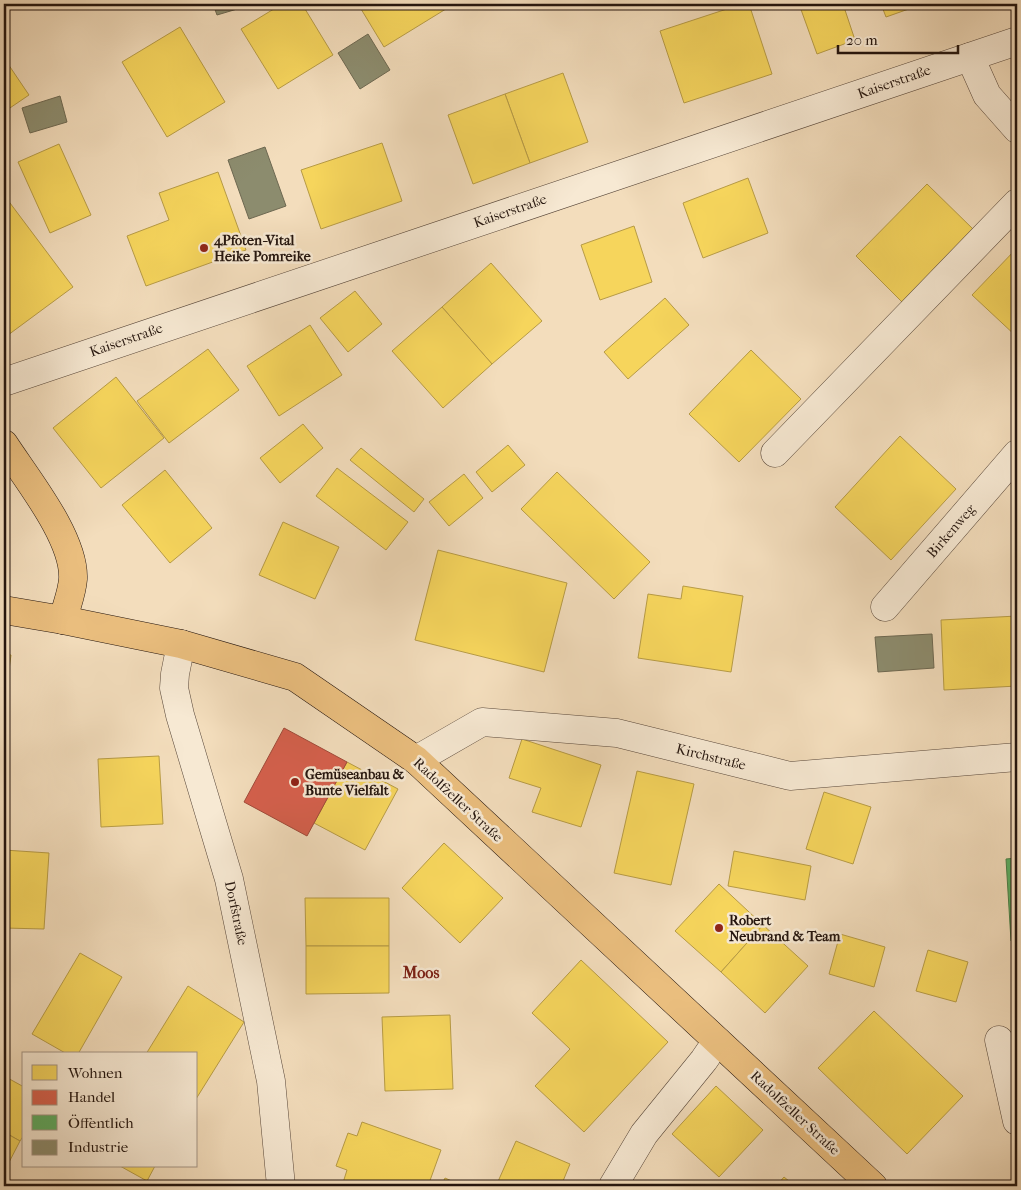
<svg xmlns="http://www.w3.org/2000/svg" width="1021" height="1190" viewBox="0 0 1021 1190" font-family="'IM FELL French Canon',serif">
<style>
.homes{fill:#f6d55c;stroke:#b79b45}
.shops{fill:#d6604d;stroke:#a14a3a}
.public{fill:#5aae61;stroke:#4a8048}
.industry{fill:#8c8c6e;stroke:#6d6851}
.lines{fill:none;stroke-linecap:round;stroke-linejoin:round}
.minor-casing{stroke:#58473a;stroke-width:29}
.major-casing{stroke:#24150e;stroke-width:29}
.minor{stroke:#f7e9d3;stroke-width:28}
.major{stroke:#eabe7e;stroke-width:28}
.poi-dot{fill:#8f2418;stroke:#f7e9d3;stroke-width:2}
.labels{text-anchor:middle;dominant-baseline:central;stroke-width:5;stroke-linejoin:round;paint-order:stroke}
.street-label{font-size:14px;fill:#24150e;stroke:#f7e9d3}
.poi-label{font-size:14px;font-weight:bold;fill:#24150e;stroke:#f7e9d3;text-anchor:start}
.quarter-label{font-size:16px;font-weight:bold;fill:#7a1f14;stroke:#f7e9d3}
</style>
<rect width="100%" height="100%" fill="#f3ddbc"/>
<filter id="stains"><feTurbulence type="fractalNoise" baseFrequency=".004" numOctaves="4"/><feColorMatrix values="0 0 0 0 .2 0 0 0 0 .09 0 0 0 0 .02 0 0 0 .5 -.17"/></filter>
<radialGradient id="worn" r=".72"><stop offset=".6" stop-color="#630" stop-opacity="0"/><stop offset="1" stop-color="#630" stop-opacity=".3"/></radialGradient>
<!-- homes -->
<g class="homes">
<path d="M282,4H302L333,55L278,89L241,29Z"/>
<path d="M358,4H454L384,47Z"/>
<path d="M742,4H749L772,74L684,103L660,31Z"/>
<path d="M799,4H843L855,40L817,54Z"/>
<path d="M881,4H923L886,17Z"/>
<path d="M180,27L225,102L167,137L122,62Z"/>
<path d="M4,58L29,95L4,112Z"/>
<path d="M563,73L588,142L530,163L505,94Z"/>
<path d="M505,94L530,163L473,184L448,115Z"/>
<path d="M382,143L402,201L321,229L301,170Z"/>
<path d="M59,144L91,215L50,233L18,162Z"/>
<path d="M218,172L246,250L146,286L127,236L169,220L159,193Z"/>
<path d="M748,178L768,233L703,258L683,203Z"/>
<path d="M927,184L974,230L903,303L856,256Z"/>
<path d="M7,199L73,287L4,338V202Z"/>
<path d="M634,226L652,282L600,300L581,245Z"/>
<path d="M1016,249L1017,250V337L972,295Z"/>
<path d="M491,263L542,321L492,364L442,307Z"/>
<path d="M355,291L382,324L348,352L320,318Z"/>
<path d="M665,298L689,325L628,379L604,352Z"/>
<path d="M442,307L492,364L443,408L392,351Z"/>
<path d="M310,325L342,375L279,416L247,366Z"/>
<path d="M208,349L239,390L169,443L137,401Z"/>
<path d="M751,350L801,399L739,462L689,414Z"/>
<path d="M116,377L164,438L101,488L53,428Z"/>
<path d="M303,424L323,448L280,483L260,458Z"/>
<path d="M900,436L956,489L891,560L835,507Z"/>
<path d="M508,445L525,465L492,492L476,472Z"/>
<path d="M361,448L424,499L414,512L350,460Z"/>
<path d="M337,468L408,522L386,550L316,496Z"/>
<path d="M165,470L212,528L170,563L122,505Z"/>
<path d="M557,472L650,562L614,599L521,509Z"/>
<path d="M464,474L483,498L449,526L429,502Z"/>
<path d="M283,522L339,547L315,599L259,575Z"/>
<path d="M438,550L567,583L544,672L415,640Z"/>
<path d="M683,586L743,596L731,672L638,658L648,594L681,599Z"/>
<path d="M1017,616V686L944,690L941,620Z"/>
<path d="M4,654L11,655L4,707Z"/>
<path d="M522,739L601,765L581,827L532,812L541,788L509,778Z"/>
<path d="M159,756L163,824L101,827L98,759Z"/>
<path d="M347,762L398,789L365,850L314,823Z"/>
<path d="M637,771L694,784L671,885L614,873Z"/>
<path d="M824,792L871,807L853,864L806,849Z"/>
<path d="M444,843L503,898L460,943L402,888Z"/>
<path d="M4,850L49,853L44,929L4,928Z"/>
<path d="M734,851L811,866L805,900L728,886Z"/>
<path d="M719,884L763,925L721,972L675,931Z"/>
<path d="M305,898H389V946H306Z"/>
<path d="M763,925L808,966L765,1013L721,972Z"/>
<path d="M840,934L885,947L874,987L829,974Z"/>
<path d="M306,946H389V993L306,994Z"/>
<path d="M928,950L968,962L956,1002L916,991Z"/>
<path d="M80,953L122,977L78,1054H67L32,1034Z"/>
<path d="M581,960L668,1042L584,1132L535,1086L570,1049L532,1013Z"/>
<path d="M188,986L244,1022L196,1099V1054H146Z"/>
<path d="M874,1011L963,1096L907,1154L818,1068Z"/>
<path d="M450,1015L453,1089L385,1091L382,1017Z"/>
<path d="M4,1076L24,1087V1135L20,1141L4,1132Z"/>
<path d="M716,1086L763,1130L719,1177L672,1134Z"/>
<path d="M362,1122L441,1150L428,1186H342L347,1170L336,1166L348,1133L357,1136Z"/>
<path d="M4,1132L20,1141L4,1172Z"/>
<path d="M516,1141L570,1164L561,1186H496Z"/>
<path d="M120,1166H155L147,1181Z"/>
<path d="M784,1177L795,1186H776Z"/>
<path d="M445,1178L463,1186H441Z"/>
</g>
<!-- shops -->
<path class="shops" d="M284,728L347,762L307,836L244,802Z"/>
<!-- public -->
<path class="public" d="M1017,858V941H1011L1006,859Z"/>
<!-- industry -->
<g class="industry">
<path d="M213,4H254L217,15Z"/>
<path d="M368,34L390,70L360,89L338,53Z"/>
<path d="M60,96L67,122L30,133L22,108Z"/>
<path d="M265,147L286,206L249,219L228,160Z"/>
<path d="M932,634L934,668L878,672L875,637Z"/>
</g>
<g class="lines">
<!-- minor casing -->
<g class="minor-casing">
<g id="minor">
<path d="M970,57L987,95L1017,129"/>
<path d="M4,382L1017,41"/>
<path d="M775,453L1017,203"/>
<path d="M885,607L1017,454"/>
<path d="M181,644L175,674L174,688L180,715L229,879L271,1081L281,1186"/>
<path d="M416,760L482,722L617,733L790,776L1017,757"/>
<path d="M999,1040L1017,1121"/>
<path d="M613,1186L644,1134L704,1060L717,1041"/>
</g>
</g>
<!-- major casing -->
<g class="major-casing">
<g id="major">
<path d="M4,444C26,478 75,538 73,579C72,593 66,607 63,620"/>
<path d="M4,610L63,620L181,644L295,677L416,760L873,1186"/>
</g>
</g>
<!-- minor -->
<use href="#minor" class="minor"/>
<!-- major -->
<use href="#major" class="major"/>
</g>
<!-- markers -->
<g class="poi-dot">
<circle cx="204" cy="248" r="5"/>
<circle cx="295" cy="782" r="5"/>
<circle cx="719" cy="928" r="5"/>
</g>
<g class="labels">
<!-- street labels -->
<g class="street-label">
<text transform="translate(894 82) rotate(-19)">Kaiserstraße</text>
<text transform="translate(510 211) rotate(-19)">Kaiserstraße</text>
<text transform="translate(126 340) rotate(-19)">Kaiserstraße</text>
<text transform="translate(951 531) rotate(-49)">Birkenweg</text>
<text transform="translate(711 757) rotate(14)">Kirchstraße</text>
<text transform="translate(458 800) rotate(43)">Radolfzeller Straße</text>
<text transform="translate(236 913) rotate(78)">Dorfstraße</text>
<text transform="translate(795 1113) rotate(43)">Radolfzeller Straße</text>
</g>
<!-- poi labels -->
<g class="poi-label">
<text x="214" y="240">4Pfoten-Vital<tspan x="214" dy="16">Heike Pomreike</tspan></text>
<text x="305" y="774">Gemüseanbau &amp;<tspan x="305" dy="16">Bunte Vielfalt</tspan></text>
<text x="729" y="920">Robert<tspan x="729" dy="16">Neubrand &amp; Team</tspan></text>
</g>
<!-- quarter labels -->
<g class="quarter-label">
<text x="421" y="972">Moos</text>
</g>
</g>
<!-- margin -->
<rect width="1021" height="1190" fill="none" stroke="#f3ddbc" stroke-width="20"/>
<rect x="5" y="5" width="1011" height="1180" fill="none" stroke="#24150e" stroke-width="2.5"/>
<rect x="10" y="10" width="1001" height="1170" fill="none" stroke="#24150e"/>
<!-- legend -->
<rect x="22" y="1052" width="175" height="115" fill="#f7e9d3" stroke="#a39484"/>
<rect x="32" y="1065" width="25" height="15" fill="#f6d55c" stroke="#a39484"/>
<text x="68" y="1078" font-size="15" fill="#24150e">Wohnen</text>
<rect x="32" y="1090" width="25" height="15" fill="#d6604d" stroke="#a39484"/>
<text x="68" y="1102" font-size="15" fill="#24150e">Handel</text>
<rect x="32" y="1115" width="25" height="15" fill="#5aae61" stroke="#a39484"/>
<text x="68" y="1128" font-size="15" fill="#24150e">Öffentlich</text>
<rect x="32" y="1140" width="25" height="15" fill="#8c8c6e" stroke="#a39484"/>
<text x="68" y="1152" font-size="15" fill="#24150e">Industrie</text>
<!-- scale -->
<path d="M838 45v8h120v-8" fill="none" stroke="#24150e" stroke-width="2.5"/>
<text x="846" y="45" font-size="15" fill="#24150e" stroke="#f7e9d3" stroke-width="4" paint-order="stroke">20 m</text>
<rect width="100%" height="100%" filter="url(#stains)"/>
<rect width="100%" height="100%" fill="url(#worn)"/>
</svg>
